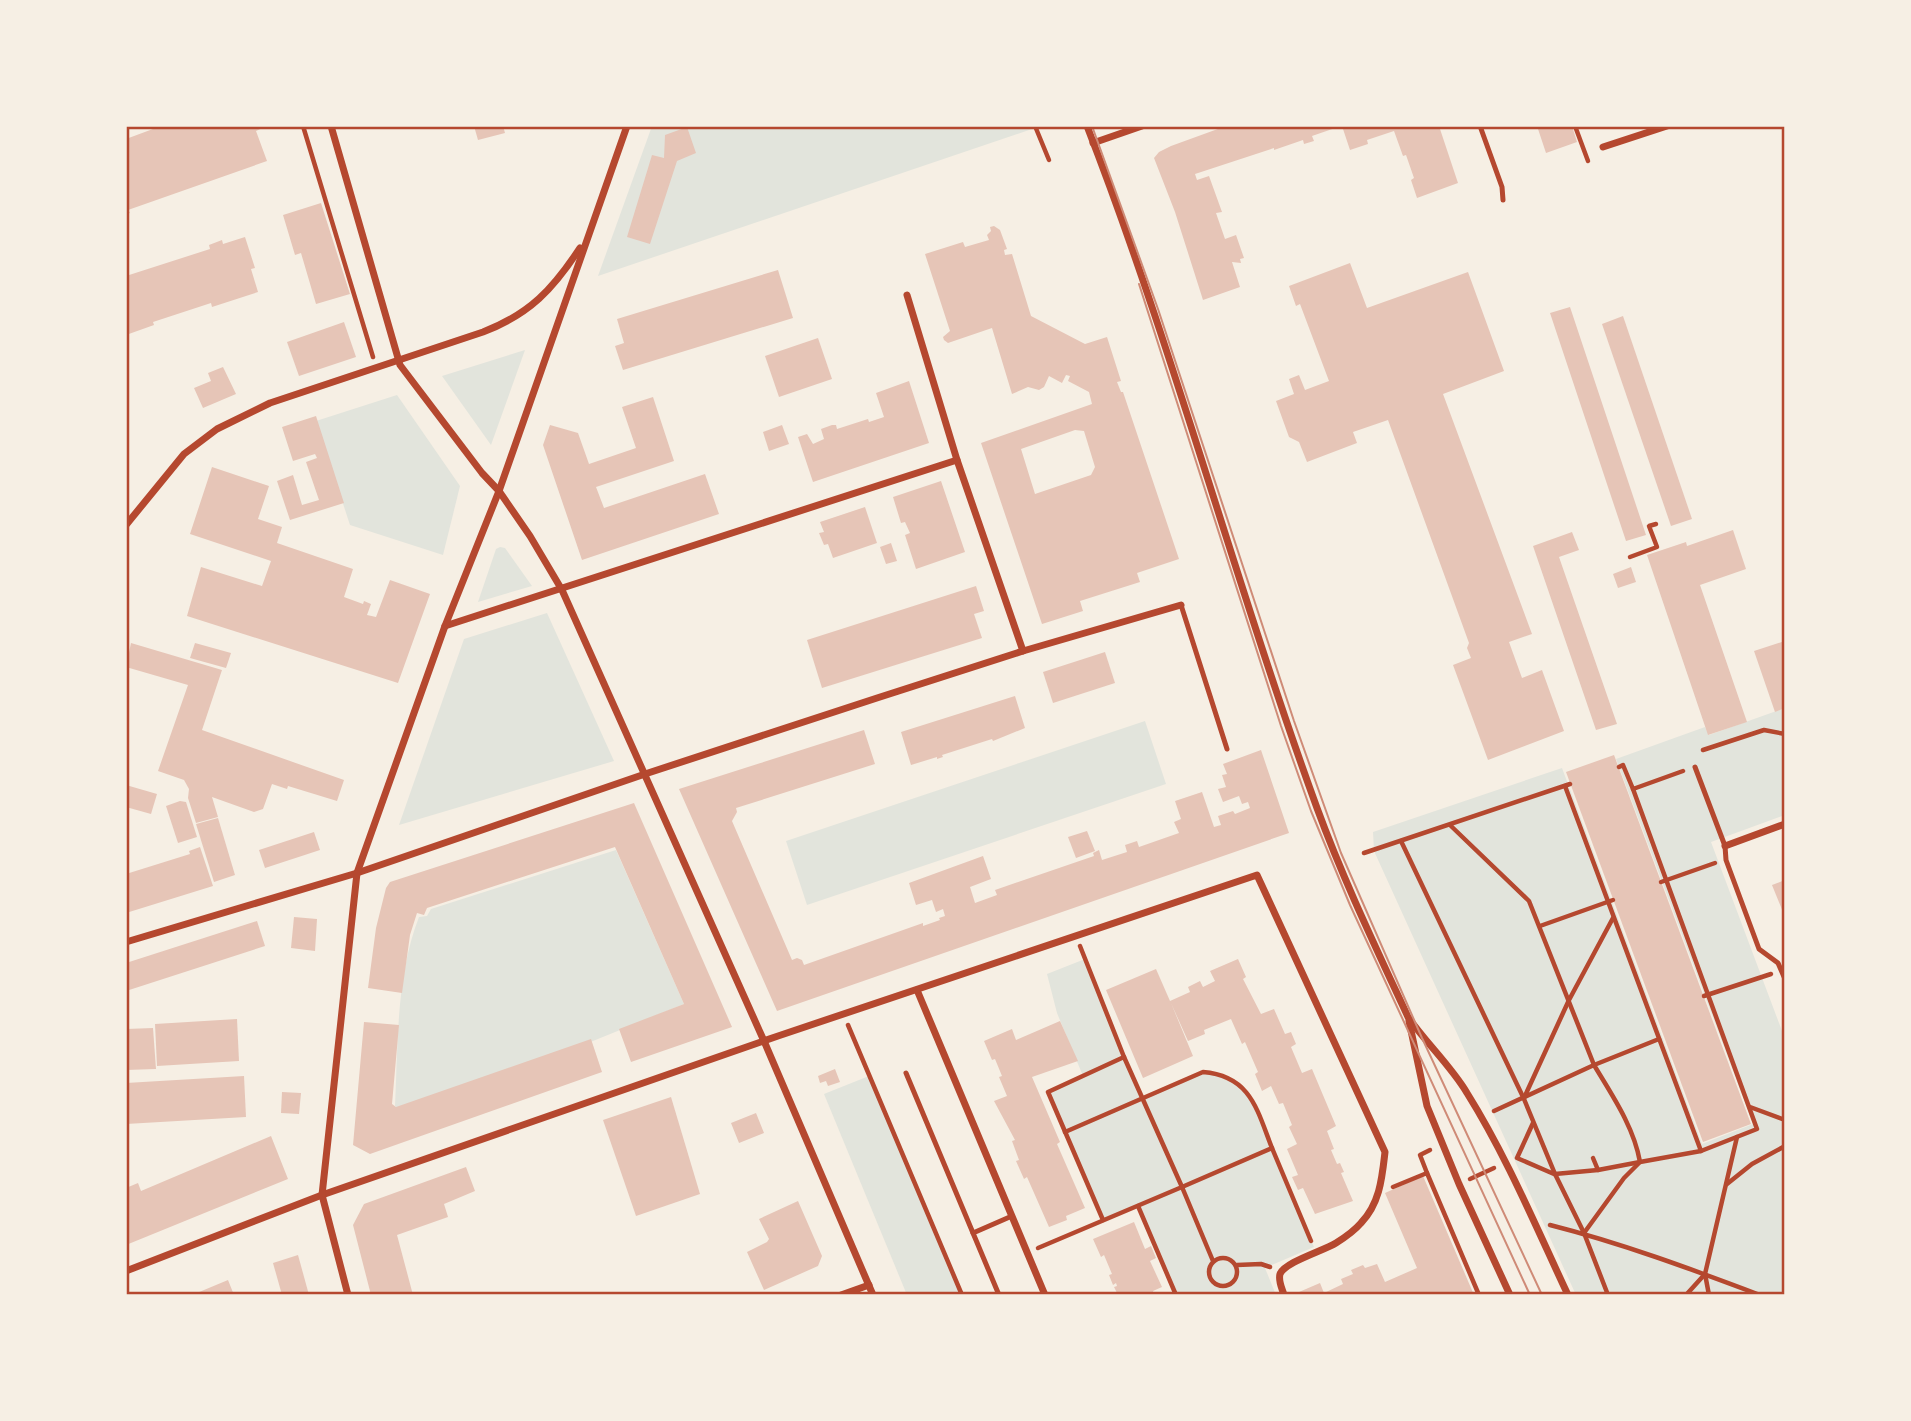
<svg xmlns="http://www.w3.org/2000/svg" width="1911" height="1421" viewBox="0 0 1911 1421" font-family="Inter,sans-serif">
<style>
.green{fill:#e2e4dc}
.building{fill:#e6c5b7;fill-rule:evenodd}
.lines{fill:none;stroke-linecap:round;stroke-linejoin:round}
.path{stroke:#b5482f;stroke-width:4.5}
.service{stroke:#b5482f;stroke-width:5}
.minor{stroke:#b5482f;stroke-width:7}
.tram{stroke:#cf8b77;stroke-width:2}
.neatline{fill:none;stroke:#b5482f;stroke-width:2.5}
</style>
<rect width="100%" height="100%" fill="#f6efe4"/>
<!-- green -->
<g class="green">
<path d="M652,126H1030L1032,129L598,276Z"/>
<path d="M525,350L491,445L442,376Z"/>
<path d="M397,395L460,486L443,555L350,525L316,421Z"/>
<path d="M500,547L505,548L532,586L478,602L496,549Z"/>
<path d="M547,613L614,761L399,825L464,639Z"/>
<path d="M1785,708V815L1711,842L1785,1039V1295H1576L1374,851L1373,832L1562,768L1702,1144L1753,1124L1616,759L1705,727L1709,735Z"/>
<path d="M1145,721L1166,784L807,905L786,841Z"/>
<path d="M616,850L684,1004L593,1041L399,1109L395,1106C398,1044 396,976 419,917L427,916L431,909Z"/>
<path d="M1085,959L1142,1100L1203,1072L1222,1074L1252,1098L1314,1247L1265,1268L1276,1295H1178L1139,1205L1103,1220L1048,1092L1083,1076L1057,1013L1047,974Z"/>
<path d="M869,1076L962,1295H907L824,1094Z"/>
</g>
<!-- building -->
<g class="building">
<path d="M161,126H267L256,131L267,161L128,210L130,213L126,214V139Z"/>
<path d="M474,126H503L505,133L478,140Z"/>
<path d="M1226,126H1341L1312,136L1314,141L1304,144L1303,140L1274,150V148L1195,174L1197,180L1209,176L1222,212L1216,213L1225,239L1236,235L1244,258L1240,259L1241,263L1232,262L1240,287L1203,300L1175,212L1154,158L1159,152L1171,146Z"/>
<path d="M1342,126H1424L1425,128L1439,126L1458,183L1417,198L1411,180L1414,178L1406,155L1403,156L1394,131L1367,140L1368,144L1350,150Z"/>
<path d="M1537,126H1572L1577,142L1546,153Z"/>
<path d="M687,127L696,153L677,161L650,244L627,237L652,155L664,158L665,135Z"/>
<path d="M321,203L350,294L316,304L301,253L295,255L283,215Z"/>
<path d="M994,226L1000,230L1007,249L1004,250L1005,255L1012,254L1031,316L1085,344L1107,337L1121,381L1117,382L1121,392H1123L1179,559L1137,573L1140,582L1080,601L1083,611L1042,624L981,443L1092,404L1089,392L1068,381L1070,376L1066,375L1062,383L1049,376L1044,387L1039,390L1028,387L1012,394L992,328L948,343L944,340L943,337L950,331L925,254L963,242L965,247L989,240L987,235L991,231L990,227ZM1075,430L1084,431L1095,467L1091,475L1035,494L1021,449Z"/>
<path d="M245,237L255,268L251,269L258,292L212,307L211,303L153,322L154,325L126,335V276L210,249L209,245L222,240L223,244Z"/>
<path d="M1350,263L1367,308L1468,272L1504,371L1443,394L1532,634L1509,642L1522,678L1542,670L1564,731L1488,760L1453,665L1471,658L1467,648L1469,643L1388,420L1353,432L1357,443L1307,462L1299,442L1289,437L1276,401L1294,394L1289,379L1299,375L1305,390L1329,381L1300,304L1296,306L1289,286Z"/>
<path d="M778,270L793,318L623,370L615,346L624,343L617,319Z"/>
<path d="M1570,307L1646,535L1626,541L1550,313Z"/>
<path d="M1623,316L1692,519L1671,526L1602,324Z"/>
<path d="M344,322L356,357L299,376L287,342Z"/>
<path d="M818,338L832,379L779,397L765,356Z"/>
<path d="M223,367L236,394L203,408L194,388L211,381L208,373Z"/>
<path d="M909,381L929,443L813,482L798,437L807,434L813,444L824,439L821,429L832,425H836L837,429L868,419L869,422L884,417L876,393Z"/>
<path d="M653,397L674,461L596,487L604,508L705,474L719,514L582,560L543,445L550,425L578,433L589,464L636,448L622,407Z"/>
<path d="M316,416L344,503L290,520L277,481L293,475L302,505L319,500L306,462L317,458L315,454L293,461L282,427Z"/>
<path d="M782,425L789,444L769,451L763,432Z"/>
<path d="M212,467L269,486L258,519L282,527L277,543L353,569L344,597L363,604L364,601L371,604L367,615L376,617L390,580L430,594L398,683L187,616L201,567L262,586L271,561L190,534Z"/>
<path d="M941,481L965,552L916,569L905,535L910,533L905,522L901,523L893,497Z"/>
<path d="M865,507L877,543L833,558L828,544L824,545L819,533L824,532L820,522Z"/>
<path d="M1733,530L1746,569L1700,585L1747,722L1708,735L1647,555L1686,542L1687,546Z"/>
<path d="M1572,532L1579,550L1559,557L1617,724L1596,730L1533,546Z"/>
<path d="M891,543L897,561L886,564L880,547Z"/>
<path d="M1631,567L1636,582L1618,588L1613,574Z"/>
<path d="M976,586L984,611L974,614L982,638L822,688L807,640Z"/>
<path d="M1785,641V708L1775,712L1754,651Z"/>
<path d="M131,643L222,670L202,730L344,780L337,801L288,786L287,789L272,784L263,809L254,812L212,797L218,817L196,823L188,798L189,789L184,780L158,771L188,685L126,667Z"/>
<path d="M195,643L231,653L226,668L190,658Z"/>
<path d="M1105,652L1115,683L1053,703L1043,672Z"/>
<path d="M1015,696L1025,728L993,741L992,739L942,755L943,757L937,759V757L911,765L901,732Z"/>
<path d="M864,730L875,764L736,808L737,812L732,821L792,960L797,958L802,960L804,965L923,923V926L940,920L939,918L945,916L943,909L936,912L932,900L916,905L909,883L983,856L991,879L970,887L975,903L997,895L995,890L1094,856L1093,853L1099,850L1102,860L1127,852L1125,845L1137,841L1139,847L1179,833L1174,822L1181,819L1175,801L1202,792L1214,827L1221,825L1218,816L1233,811L1235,814L1250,808L1248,802L1242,804L1239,796L1223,802L1218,789L1226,787L1222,775L1227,774L1223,764L1261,750L1289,833L777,1011L679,789Z"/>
<path d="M1614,755L1751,1124L1703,1142L1566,772Z"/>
<path d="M126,785L157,794L151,814L126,807Z"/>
<path d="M180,801L186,802L197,837L178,843L166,806Z"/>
<path d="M634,803L732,1027L631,1062L619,1029L684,1004L615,847L427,908L424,915L417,913L410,935L402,993L368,988L376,928L386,888L390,882Z"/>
<path d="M218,818L235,875L214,882L196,824Z"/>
<path d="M1087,831L1095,851L1076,858L1068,837Z"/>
<path d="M314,832L320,850L265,868L259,850Z"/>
<path d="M200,847L213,886L126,913V874L190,854L189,851Z"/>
<path d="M1785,880V917L1772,885Z"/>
<path d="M294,917L317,919L315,951L291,948Z"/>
<path d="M257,921L265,946L126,991V963Z"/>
<path d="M1238,959L1246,977L1243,979L1261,1014L1274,1009L1285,1034L1291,1032L1296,1044L1291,1047L1302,1073L1312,1069L1336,1126L1327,1131L1334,1149L1331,1150L1337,1164L1340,1163L1344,1172L1341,1173L1353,1201L1315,1214L1303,1188L1298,1190L1292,1177L1298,1175L1287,1149L1297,1144L1289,1127L1292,1125L1283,1103L1279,1104L1271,1086L1262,1091L1255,1074L1258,1072L1245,1042L1242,1044L1231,1019L1204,1030L1205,1034L1188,1041L1171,1003L1193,1056L1143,1078L1106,990L1156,969L1170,1001L1190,992L1188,987L1200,981L1203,987L1215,981L1210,971Z"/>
<path d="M237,1019L239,1061L157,1066L155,1024Z"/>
<path d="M1060,1021L1078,1061L1032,1077L1060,1142L1057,1144L1085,1208L1066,1216L1067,1220L1049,1227L1027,1177L1024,1179L1016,1161L1019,1160L1012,1141L1015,1140L994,1101L1007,1096L999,1077L1002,1076L995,1059L992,1060L984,1041L1012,1029L1016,1040Z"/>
<path d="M364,1022L399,1025L392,1104L396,1107L591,1039L602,1072L370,1154L353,1145Z"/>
<path d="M153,1028L156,1069L126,1070V1029Z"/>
<path d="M835,1069L840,1082L828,1086L826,1081L820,1083L818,1076Z"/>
<path d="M244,1076L246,1117L126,1124V1083Z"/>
<path d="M282,1092L301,1093L299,1114L281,1113Z"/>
<path d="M671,1097L700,1194L636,1216L603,1120Z"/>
<path d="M756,1113L764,1133L739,1143L731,1123Z"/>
<path d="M271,1136L288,1179L126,1245V1188L138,1183L141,1191Z"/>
<path d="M466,1167L475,1191L444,1204L448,1217L397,1235L413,1295H371L353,1225L364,1204Z"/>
<path d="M1423,1176L1474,1295H1292L1320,1283L1324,1293L1343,1284L1341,1279L1353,1274L1351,1270L1363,1265L1365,1268L1377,1264L1385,1282L1417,1268L1385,1193Z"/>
<path d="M798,1201L822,1256L818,1266L764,1290L747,1252L767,1242L769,1239L759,1219Z"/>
<path d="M1134,1222L1145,1249L1151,1246L1156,1258L1150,1261L1162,1287L1153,1291L1154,1295H1118L1114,1287L1117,1286L1116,1283L1113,1285L1109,1275L1112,1274L1104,1255L1101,1257L1093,1239Z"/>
<path d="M298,1255L309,1295H282L273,1263Z"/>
<path d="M228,1280L234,1295H192Z"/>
</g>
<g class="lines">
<!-- path -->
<g class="path">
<path d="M303,126L373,357"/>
<path d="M1035,126L1049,160"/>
<path d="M1575,126L1588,161"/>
<path d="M1630,557L1657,547L1649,526L1656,524"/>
<path d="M1703,750L1764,730L1785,734"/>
<path d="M1619,767L1623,765L1633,789L1683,771"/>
<path d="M1565,786L1701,1151"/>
<path d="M1451,826L1529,901L1594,1065L1494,1111"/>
<path d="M1401,841L1524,1099L1555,1174"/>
<path d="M1364,853L1570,784"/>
<path d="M1661,882L1715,863"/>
<path d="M1540,926L1613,900"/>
<path d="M1080,946L1124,1057L1048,1092L1103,1220"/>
<path d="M1704,996L1771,974"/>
<path d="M848,1025L962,1295"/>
<path d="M1524,1098L1569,1000L1613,918"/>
<path d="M1750,1107L1785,1120"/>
<path d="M1533,1123L1517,1158L1554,1174"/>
<path d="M1065,1132L1203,1072C1251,1076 1257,1110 1272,1148L1182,1187L1213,1261"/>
<path d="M1272,1148L1311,1241"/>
<path d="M1593,1158L1598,1170"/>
<path d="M1427,1173L1420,1155L1430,1150"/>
<path d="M1470,1179L1494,1168"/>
<path d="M1727,1184L1752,1164L1785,1146"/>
<path d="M1393,1187L1427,1173L1479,1295"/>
<path d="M1138,1206L1176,1295"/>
<path d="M1550,1225C1621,1243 1691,1269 1760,1295"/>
<path d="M1584,1233L1624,1178L1640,1162L1701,1151L1757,1129L1633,789"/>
<path d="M1038,1248L1182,1187L1124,1057"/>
<circle cx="1223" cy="1272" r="14"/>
<path d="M1237,1265L1261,1264L1270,1267"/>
<path d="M1608,1295L1584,1233L1555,1174L1598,1170L1640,1162C1634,1127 1612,1095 1594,1065L1659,1039"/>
<path d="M1686,1295L1705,1274"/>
<path d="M1709,1295L1705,1274L1737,1137"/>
</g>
<!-- service -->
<g class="service">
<path d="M1480,126L1502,187L1503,200"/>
<path d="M1181,605L1227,749"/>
<path d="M1695,767L1725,846L1726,860L1759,949L1778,963L1785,979"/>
<path d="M906,1073L973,1233"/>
<path d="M999,1295L973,1233L1012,1216"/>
</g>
<!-- minor -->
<g class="minor">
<path d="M331,126L400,365L482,473L499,491L530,536L562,590L764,1041L873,1295"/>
<path d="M1087,126C1174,350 1235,583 1317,808C1343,879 1376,948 1408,1017C1426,1043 1451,1066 1467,1093C1507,1157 1536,1227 1568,1295"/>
<path d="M1093,143L1142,126"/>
<path d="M1603,147L1667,126"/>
<path d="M907,295L957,460L1023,651"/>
<path d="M126,525L184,454L217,429L270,403L483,332C530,314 553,289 580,248"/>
<path d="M445,626L957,460"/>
<path d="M1725,846L1785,824"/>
<path d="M126,942L357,873L645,774L877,698L1023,651L1181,605"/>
<path d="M917,990L1045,1295"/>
<path d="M1409,1021L1427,1106L1459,1184L1510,1295"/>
<path d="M126,1271L322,1195L778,1036L1257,875L1385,1152C1382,1178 1380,1203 1361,1223C1355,1230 1344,1238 1336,1243C1323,1251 1285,1262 1280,1274C1278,1281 1282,1288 1284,1295"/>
<path d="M348,1295L322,1195L357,873L445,626L499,491L627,126"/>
<path d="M841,1295L869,1285"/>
</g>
<!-- tram -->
<g class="tram">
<path d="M1092,126L1158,309L1294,721L1341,853L1422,1038L1542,1295"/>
<path d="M1139,284L1281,726L1311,811L1350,905L1530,1295"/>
</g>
</g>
<!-- border -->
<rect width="1911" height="1421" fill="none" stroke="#f6efe4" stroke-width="256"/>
<rect x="128" y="128" width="1655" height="1165" class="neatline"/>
</svg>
